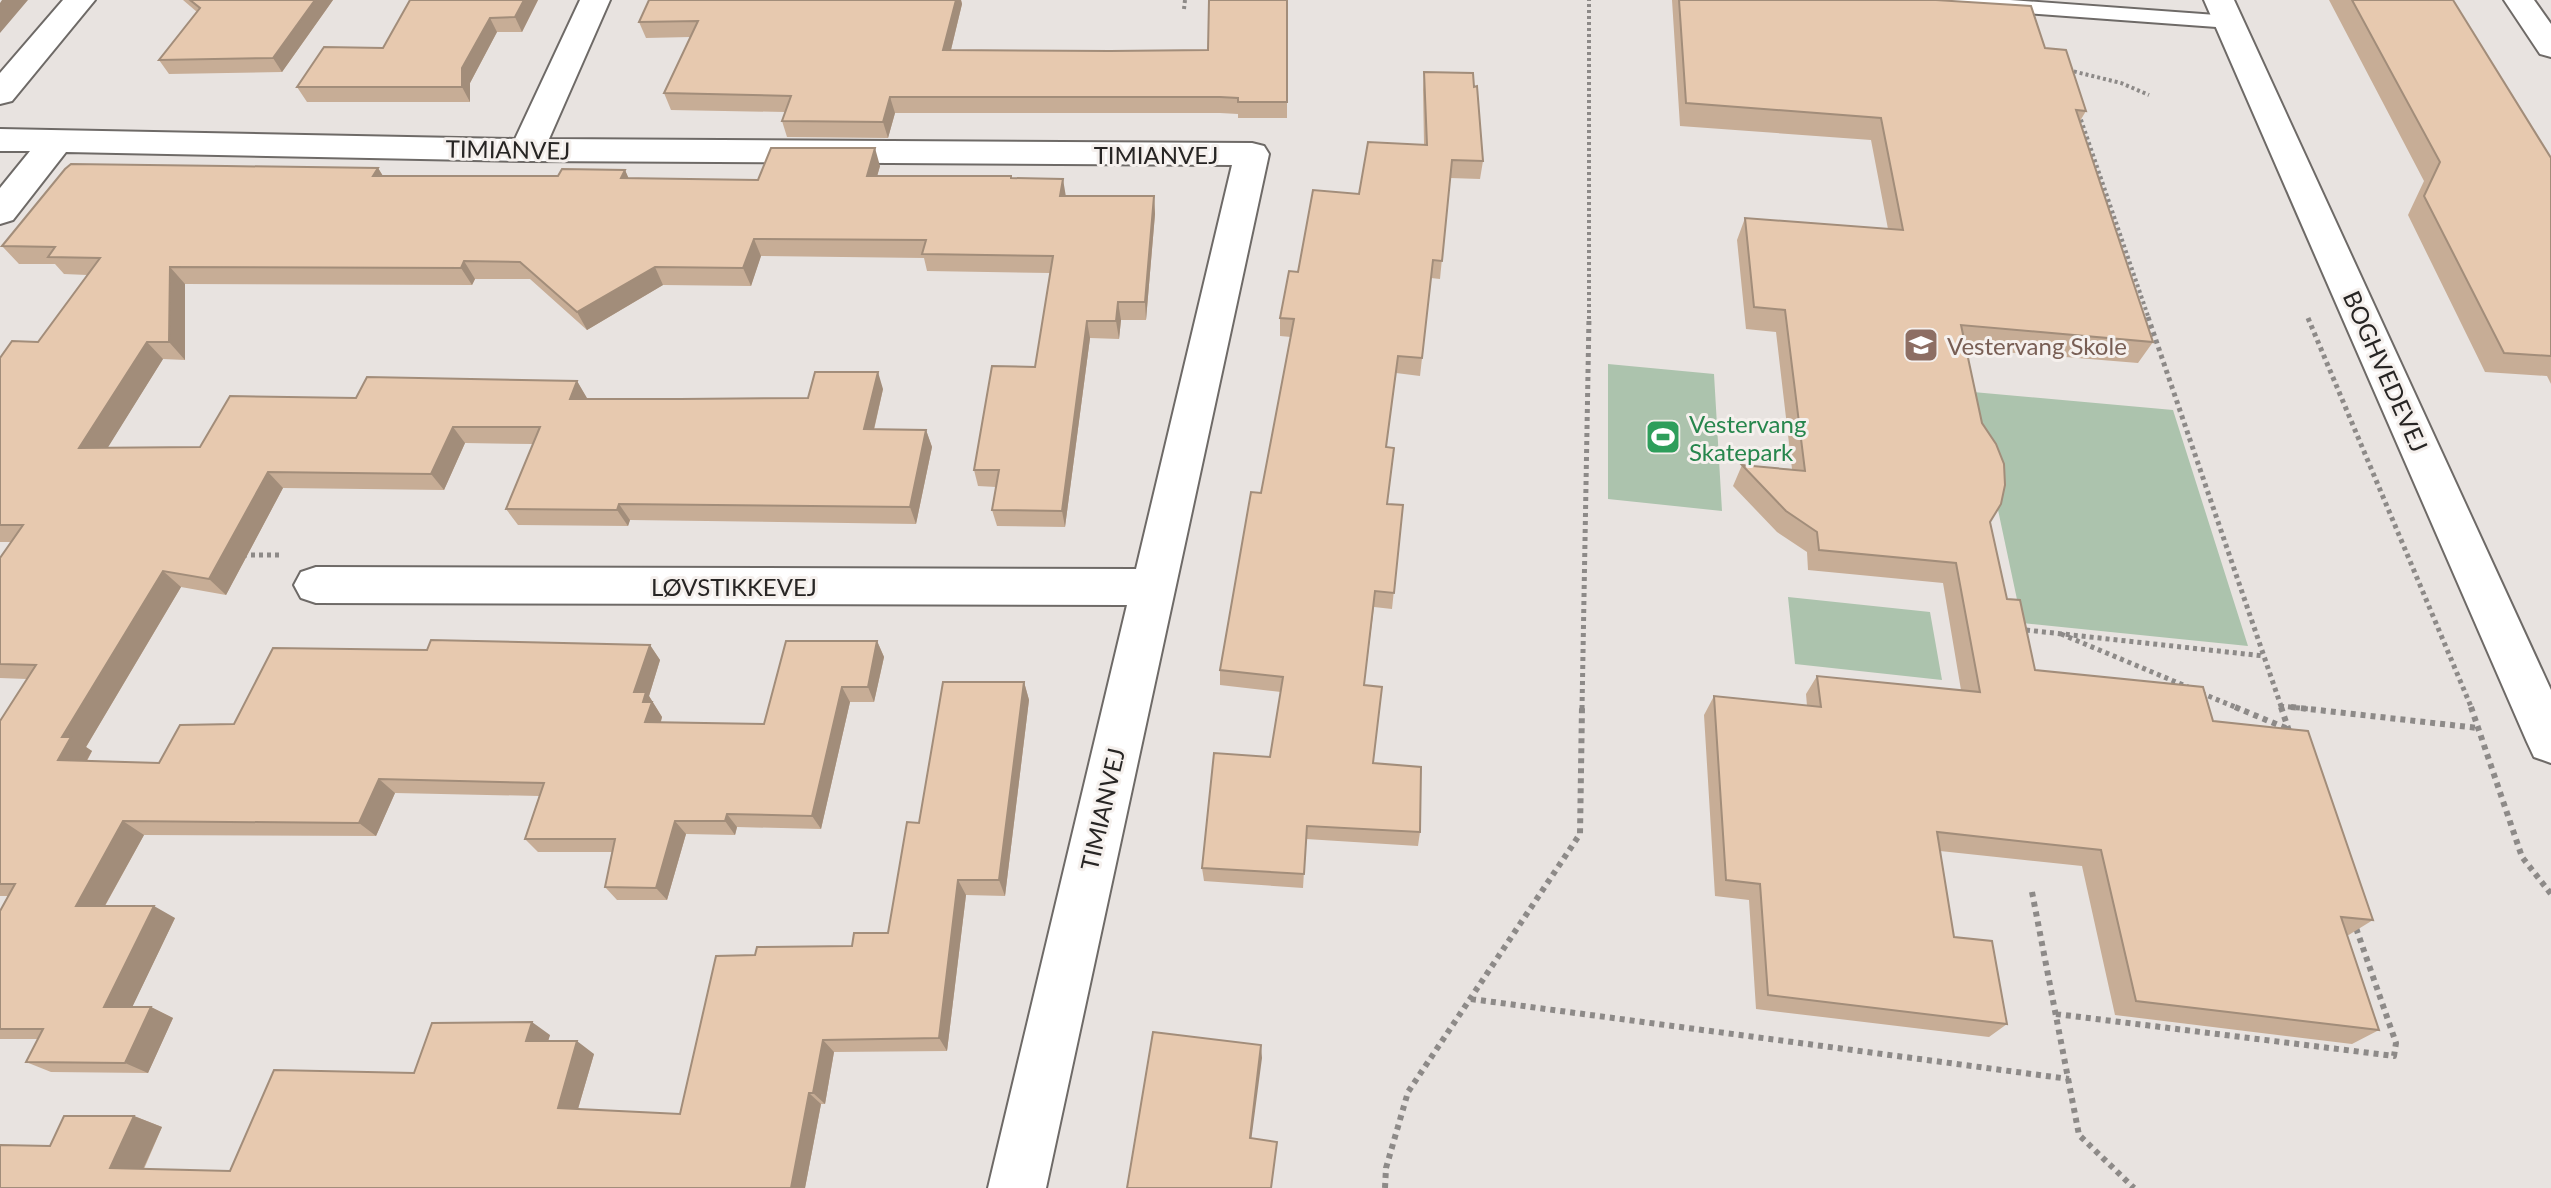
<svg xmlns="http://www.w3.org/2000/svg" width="2551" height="1188" font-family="Lato,sans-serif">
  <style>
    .green { fill: #acc3ad }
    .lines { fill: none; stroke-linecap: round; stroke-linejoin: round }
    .lane-casing { stroke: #6e6a67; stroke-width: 4 }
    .street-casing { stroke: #6e6a67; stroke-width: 4 }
    .path-far2 { stroke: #8d8a88; stroke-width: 4; stroke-dasharray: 3 3; stroke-linecap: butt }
    .path-far1 { stroke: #8d8a88; stroke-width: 5; stroke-dasharray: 4 4; stroke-linecap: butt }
    .path { stroke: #8d8a88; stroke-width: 6; stroke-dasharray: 5 5; stroke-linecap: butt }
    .lane { fill: #fff; fill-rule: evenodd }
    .street { fill: #fff; fill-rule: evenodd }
    .wall { fill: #c7ad96 }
    .shaded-wall { fill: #a28d7a }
    .building { fill: #e7c9af; stroke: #a28d7a; stroke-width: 2 }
    .labels { text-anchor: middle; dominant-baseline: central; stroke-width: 6; stroke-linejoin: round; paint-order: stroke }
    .street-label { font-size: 24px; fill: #272524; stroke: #f5f0ed }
    .education-label { font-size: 24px; fill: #785e54; stroke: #f5f0ed; text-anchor: start }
    .leisure-label { font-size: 24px; fill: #27864d; stroke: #f5f0ed; text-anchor: start }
  </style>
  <rect width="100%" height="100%" fill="#e8e3e0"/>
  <path class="green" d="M1608,364L1714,374L1722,511L1608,499Z
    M1973,392L2173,410L2248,646L2022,623Z
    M1788,597L1930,612L1942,680L1795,664Z"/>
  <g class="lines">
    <defs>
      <path id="lane" d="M1919,0H2010L2230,16L2240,22L2230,28L1929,6Z"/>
      <path id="street" d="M63,0H95L12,101L0,104V73Z
        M580,0H610L549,139L1252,143L1264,146L1269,154L1046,1188H988L1127,605L316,603L301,598L294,585L301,572L316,567L1136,569L1232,165L527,161L66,152L13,220L0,224V188L30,151H0V129L515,139Z
        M2204,0H2234L2551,690V763L2534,757L2527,742Z
        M2504,0H2534L2551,24V57L2540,54Z"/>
    </defs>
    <use href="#lane" class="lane-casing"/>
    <use href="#street" class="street-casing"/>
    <path class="path-far2" d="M1184,9L1185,0
      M2068,70L2121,83L2149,95
      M2079,114L2149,319
      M1589,319V0"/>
    <path class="path-far1" d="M2148,317L2282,709
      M2308,318L2472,709
      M243,555H281
      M2026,630L2264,656
      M2061,634L2188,687
      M2201,693L2240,709
      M2280,706L2309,709
      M1582,709L1589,317"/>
    <path class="path" d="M2235,707L2288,729
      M2281,707L2290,734
      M2291,707L2478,728
      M2471,707L2522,857L2551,894
      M2032,892L2079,1135L2134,1188
      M1471,999L2069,1079
      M2056,1014L2394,1056L2396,1043L2355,925
      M1385,1188L1386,1168L1408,1092L1580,834L1582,707"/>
    <use href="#lane" class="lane"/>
    <use href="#street" class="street"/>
  </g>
  <path class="wall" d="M183,0H333L282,72L169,74L159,60L197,12Z
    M410,0H538L522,32H497L470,83V102H307L297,87L383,48Z
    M649,0H961L962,4L951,50L1110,51L1208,50L1287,0V118H1238V114L1220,113H895L888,138L787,137L782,121L785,112L671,110L664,93L690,37L646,38L639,22Z
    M1672,0H1936L2045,48L2086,111L2080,121L2153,342L2138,363L1966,349L1990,522L2007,599L2035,670L2213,721L2373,920L2347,936L2379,1030L2352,1044L2115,1015L2082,866L1940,851L1954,937L2007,1024L1989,1037L1756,1009L1749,900L1715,896L1704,715L1714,696L1807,706L1806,694L1817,676L1961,690L1943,583L1808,570L1807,552L1777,532L1733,486L1742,465L1792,469L1776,332L1746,329L1737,240L1745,218L1888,229L1871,140L1680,126Z
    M2329,0H2453L2551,158V384L2547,376L2485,372L2408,215L2424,181Z
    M1424,72L1483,161L1480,179L1450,178L1440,279L1431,278L1420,376L1396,373L1386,447L1388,504L1403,505L1392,609L1374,607L1364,685L1373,763L1420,832L1418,846L1306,839L1303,888L1204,881L1202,868L1270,757L1281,692L1220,685V670L1261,493L1291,337L1280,336V318L1298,272L1424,144L1423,90Z
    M880,166L877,176H1011L1012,178L1066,196H1154L1155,214L1146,320H1121L1119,339L1090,338L1065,527L997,526L992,510L996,487L978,486L974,470L1035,367L1050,273L927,271L924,258L761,256L751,286L663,285L587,330L530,279H475L472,285L185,284V360L163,359L107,448L200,447L356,398L577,381L587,399H680L808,398L883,389L874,430H926L932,447L916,524L630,520L628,526L518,525L506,509L533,444L465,443L444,490L283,488L226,595L181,587L86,747L92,751L87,761L159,763L234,724L427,650L650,645L660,660L649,696L662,717L661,722L764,724L877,641L884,657L874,702H850L821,829L737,827L735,835L686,834L667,900H617L605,887L612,852H538L525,839L539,796L395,793L376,836L144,835L105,906L175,918L132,1007H151L173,1018L148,1073L51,1072L26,1062L38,1039H0V911L8,896H0V721L27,679L0,678V558L12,542H0V358L38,342L87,275L64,274L55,264H19L2,246L378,168L383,176H558L625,170L628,178L758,180Z
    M1024,682L1029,700L1005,896L966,895L947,1051L834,1052L825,1104H821L805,1188H0L134,1116L162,1127L144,1169L230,1171L414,1073L550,1035L548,1041L594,1054L578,1109L680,1114L755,955L852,946L888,933L919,823Z"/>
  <path class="shaded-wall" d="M2,0H28L0,33V3Z
    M315,0H333L282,72L273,58Z
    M524,0H538L522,32L515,17Z
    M956,0H961L962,4L947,66L943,50Z
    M490,18L497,32L470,83V102L462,87V68Z
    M890,97L895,113L888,138L883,122Z
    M875,148L880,166L872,194L867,176Z
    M378,168L389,186L373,176Z
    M625,170L633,188L621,178Z
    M1063,179L1066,197L1060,196Z
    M1154,196L1155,214L1146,320L1145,302Z
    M754,239L761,256L751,286L743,268Z
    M464,261L475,279L472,285L461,268Z
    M170,267L185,284V360L169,342Z
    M655,267L663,285L587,330L577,312Z
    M1118,302L1121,320L1119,339L1116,321Z
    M1087,321L1090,338L1065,527L1062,511Z
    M147,342L163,359L97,465L79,448Z
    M878,372L883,389L870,446L864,429Z
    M577,381L587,398L580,416L570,399Z
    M453,427L465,443L444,490L431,474Z
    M926,430L932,447L916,524L910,507Z
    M268,472L283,488L226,595L209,579Z
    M619,504L630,520L628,526L617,510Z
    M163,571L181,587L86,747L92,751L79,774L58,760L62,737Z
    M877,641L884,657L874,702L868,687Z
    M650,645L660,660L649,696L662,717L656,737L645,722L634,692Z
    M1024,682L1029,700L1005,896L999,880Z
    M842,687L850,702L821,829L812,816Z
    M379,779L395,793L376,836L359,823Z
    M727,814L737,827L735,835L725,821Z
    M123,821L144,835L98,918L76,906Z
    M675,821L686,834L667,900L656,888Z
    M958,880L966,895L947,1051L939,1038Z
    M154,906L175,918L127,1018L104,1007Z
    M151,1007L173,1018L148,1073L125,1063Z
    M532,1022L550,1035L544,1054L526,1041Z
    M823,1040L834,1052L825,1104L813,1093Z
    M577,1041L594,1054L575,1119L558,1108Z
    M1261,1045L1262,1058L1250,1149V1138Z
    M809,1093L821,1104L805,1188H791Z
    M134,1116L162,1127L139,1178L110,1168Z"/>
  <path class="building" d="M190,0H315L273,58L159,60L200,8Z
    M410,0H524L515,17L490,18L462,68V87H297L324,47L383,48Z
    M649,0H956L943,50L1110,51L1208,50L1209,0H1287V102H1238V98L1220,97H890L883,122L782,121L791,96L664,93L698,21L639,22Z
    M1679,0H1936L2031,6L2045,48L2066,50L2086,111L2076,110L2153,342L1961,325L1982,423L1996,444L2004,464L2005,485L2001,504L1990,522L2007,599L2020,600L2035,670L2203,687L2213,721L2308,731L2373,920L2341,917L2379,1030L2136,1001L2101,850L1937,832L1954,937L1992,941L2007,1024L1768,995L1760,884L1726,880L1714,696L1821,707L1817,676L1980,692L1956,563L1819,550L1817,532L1786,511L1742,465L1805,471L1785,310L1754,307L1745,218L1903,230L1881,118L1686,103Z
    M2352,0H2453L2551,158V356L2504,353L2424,196L2440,162Z
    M1424,72L1473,73L1474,87L1477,86L1483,161L1452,160L1442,261L1433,260L1422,358L1398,356L1386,447L1394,448L1387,504L1403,505L1394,593L1375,591L1364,685L1382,687L1373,763L1421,767L1420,832L1307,826L1304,874L1202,868L1214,753L1270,757L1283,677L1220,670L1251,492L1261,493L1294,319L1280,318L1289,271L1298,272L1313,190L1359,194L1368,142L1427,145Z
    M771,148H875L867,176H1011V178L1063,179L1060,196H1154L1145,302H1118L1116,321H1087L1062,511L992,510L999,470H974L992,366L1035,367L1053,256L922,254L926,240L754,239L743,268L655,267L577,312L520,262L464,261L461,268L170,267L169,342H147L79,448L200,447L230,396L356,398L367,377L577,381L570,399H680L808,398L815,372H878L864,429L926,430L910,507L619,504L617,510L506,509L540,427H453L431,474L268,472L209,579L163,571L62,737H71L58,760L159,763L180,725L234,724L273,648L427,650L431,640L650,645L634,692H646L643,702H652L645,722L764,724L786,641H877L868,687H842L812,816L727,814L725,821H675L656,888L605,887L615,839H525L544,783L379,779L359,823L123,821L76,906H154L104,1007H151L125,1063L26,1062L43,1029H0V911L15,884H0V721L36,665L0,664V558L23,525H0V358L12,341L38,342L100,258L48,257L55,247L2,246L65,169L71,164L226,166L378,168L373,176H558L562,169L625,170L621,178L758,180Z
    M943,682H1024L999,880H958L939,1038L823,1040L813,1093H809L791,1188H0V1145L50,1146L64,1116H134L110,1168L230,1171L274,1070L414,1073L432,1023L532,1022L526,1041H577L558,1108L680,1114L716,956L755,955L757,947L852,946L854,933H888L907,822L919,823Z
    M1153,1032L1261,1045L1250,1138L1277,1142L1271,1188H1127Z"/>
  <defs>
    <symbol id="school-square" viewBox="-11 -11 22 22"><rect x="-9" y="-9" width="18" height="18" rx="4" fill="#8d6e63" stroke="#f5f0ed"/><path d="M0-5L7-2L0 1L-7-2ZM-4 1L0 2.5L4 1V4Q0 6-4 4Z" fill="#fff"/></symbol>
    <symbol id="stadium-square" viewBox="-11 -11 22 22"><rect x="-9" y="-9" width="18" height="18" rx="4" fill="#2e9e5b" stroke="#f5f0ed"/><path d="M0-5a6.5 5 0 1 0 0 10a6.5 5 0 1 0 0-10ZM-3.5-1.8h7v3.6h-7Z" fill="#fff"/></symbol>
  </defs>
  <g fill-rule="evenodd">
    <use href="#school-square" x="1901" y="325" width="40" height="40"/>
    <use href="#stadium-square" x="1643" y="417" width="40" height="40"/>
  </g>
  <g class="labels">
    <g class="street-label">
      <text transform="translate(508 149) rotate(1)">TIMIANVEJ</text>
      <text x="1156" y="154">TIMIANVEJ</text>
      <text transform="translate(2386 371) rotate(66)">BOGHVEDEVEJ</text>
      <text x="734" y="586">LØVSTIKKEVEJ</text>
      <text transform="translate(1102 809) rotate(-77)">TIMIANVEJ</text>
    </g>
    <g class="education-label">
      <text x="1947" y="345">Vestervang Skole</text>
    </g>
    <g class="leisure-label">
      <text x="1689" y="423">Vestervang<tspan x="1689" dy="28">Skatepark</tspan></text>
    </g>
  </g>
</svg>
